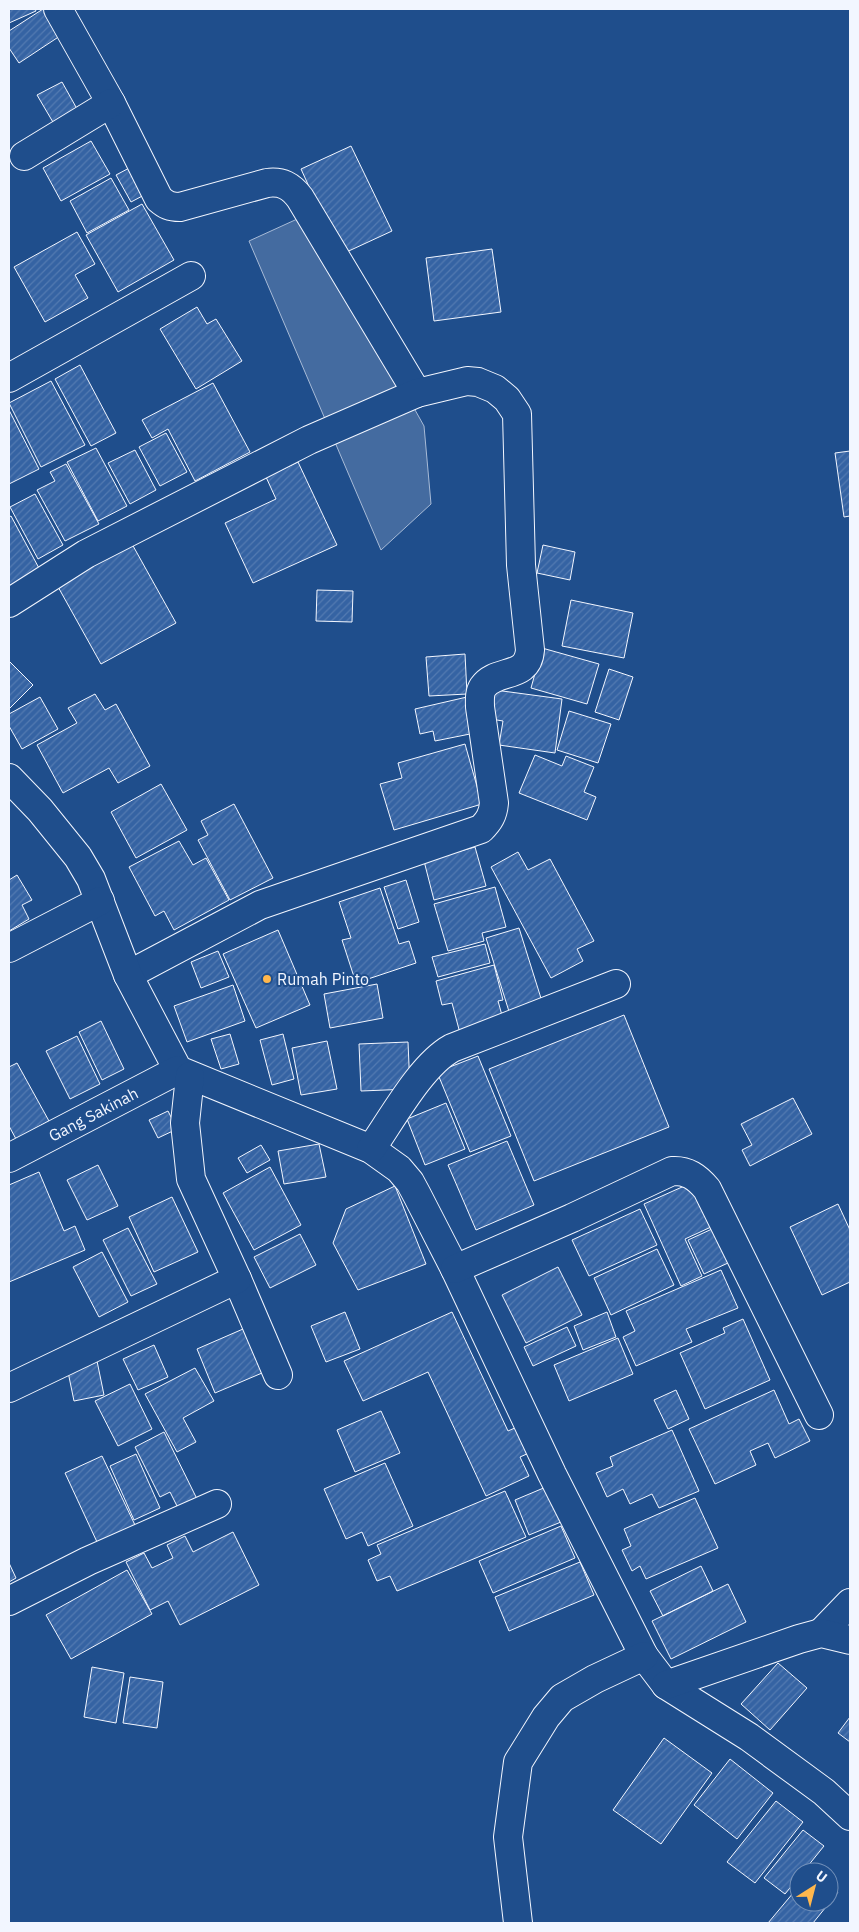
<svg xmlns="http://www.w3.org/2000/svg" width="859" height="1932" font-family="'IBM Plex Sans',sans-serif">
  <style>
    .water { fill: #446ba0; stroke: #a8bbd7 }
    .building { fill: url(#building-hatch); stroke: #f2f6ff }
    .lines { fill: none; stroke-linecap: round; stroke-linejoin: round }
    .minor-casing { stroke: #f2f6ff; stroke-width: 30 }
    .minor { stroke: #1f4e8c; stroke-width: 28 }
    .poi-dot { fill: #ffb74d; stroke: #1f4e8c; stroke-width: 2 }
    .labels { text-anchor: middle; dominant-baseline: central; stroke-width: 4; stroke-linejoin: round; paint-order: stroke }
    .poi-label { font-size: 16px; fill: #f2f6ff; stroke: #1f4e8c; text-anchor: start }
    .street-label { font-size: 16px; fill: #f2f6ff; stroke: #1f4e8c }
  </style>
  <defs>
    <pattern id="building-hatch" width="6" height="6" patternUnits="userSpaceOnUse" patternTransform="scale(1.25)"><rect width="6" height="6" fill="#3563a3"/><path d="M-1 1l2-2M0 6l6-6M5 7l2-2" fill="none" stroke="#537ab1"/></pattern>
  </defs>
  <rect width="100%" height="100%" fill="#1f4e8c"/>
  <path class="water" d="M306,215L424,426L431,504L381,550L249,241Z"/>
  <path class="building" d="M9,9H35L36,11L9,23Z
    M43,9H51L66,32L19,63L9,48V31Z
    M62,82L81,116L57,129L37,95Z
    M91,141L110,174L61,201L43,168Z
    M351,146L392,231L340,255L301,169Z
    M133,166L148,193L131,202L116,175Z
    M111,178L129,210L87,233L70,201Z
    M142,204L174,260L118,292L86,235Z
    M77,232L95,264L75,275L88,298L45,322L14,267Z
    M492,249L501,312L434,321L426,258Z
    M197,307L207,324L216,319L242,361L196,389L160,329Z
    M80,365L116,433L91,446L55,379Z
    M51,381L85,445L41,467L9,403Z
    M213,383L250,452L195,481L168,429L152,438L142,420Z
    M9,410L39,469L9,484Z
    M166,433L187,472L160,486L139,447Z
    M96,448L127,506L98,521L67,462Z
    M135,450L156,490L130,504L108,463Z
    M850,451V516L844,517L835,453Z
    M298,462L337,545L253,583L225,523L276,499L266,477Z
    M66,464L99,524L65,541L37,490L55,481L50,472Z
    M35,494L63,545L38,559L10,507Z
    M11,516L40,570L9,586V517Z
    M132,544L176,623L101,664L57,585Z
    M543,545L575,552L570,580L537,573Z
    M317,590L353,591L352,622L316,621Z
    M571,600L633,613L624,658L562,646Z
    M542,648L599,664L587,704L531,688Z
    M465,654L467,694L429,696L426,657Z
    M9,661L33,685L9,709Z
    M609,669L633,677L619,720L595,712Z
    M495,690L562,699L555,753L499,745L503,721L491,719Z
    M95,694L105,710L116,704L150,766L118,783L109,768L63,793L37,745L77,723L68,708Z
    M40,697L58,729L22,749L9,726V714Z
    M467,697L475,733L435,741L433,731L420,734L415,709Z
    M569,711L611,724L598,763L557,750Z
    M465,744L482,804L394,830L380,784L402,778L398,763Z
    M535,755L562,766L566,756L594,767L584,792L596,797L587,820L519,793Z
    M161,784L187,830L136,858L111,812Z
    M234,804L273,878L230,900L198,840L208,835L201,821Z
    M179,841L193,865L206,858L229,900L174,930L164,911L155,916L129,867Z
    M475,847L486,886L434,900L424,861Z
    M518,852L528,870L550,859L594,941L577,949L583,961L551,978L491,867Z
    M17,875L32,900L22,905L29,919L9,931V880Z
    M406,880L419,922L398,929L384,887Z
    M495,887L506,927L482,933L484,941L448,951L434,904Z
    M380,888L399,944L409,941L416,963L356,983L342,940L351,938L339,902Z
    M519,928L545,1011L512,1021L486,938Z
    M278,930L310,1005L256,1028L223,954Z
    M485,944L490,963L438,977L432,957Z
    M218,951L229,977L201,988L191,962Z
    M494,965L503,1000L498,1001L505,1026L461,1037L452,1003L442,1005L436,981Z
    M377,984L383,1018L330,1028L324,994Z
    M233,985L245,1021L187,1042L174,1006Z
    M624,1015L669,1127L534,1181L489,1069Z
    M101,1021L124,1069L102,1080L79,1032Z
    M230,1034L239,1064L221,1069L211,1039Z
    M283,1034L294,1079L272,1085L260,1040Z
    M77,1036L100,1084L70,1099L46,1051Z
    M327,1041L337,1089L301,1095L292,1048Z
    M408,1042L410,1089L361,1091L359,1044Z
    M478,1056L511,1136L470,1152L437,1072Z
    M17,1063L49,1121L16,1139L9,1126V1067Z
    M793,1098L812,1134L750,1166L742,1150L752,1145L741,1124Z
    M446,1103L465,1149L425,1165L407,1119Z
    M168,1111L177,1129L158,1138L149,1120Z
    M507,1141L534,1205L476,1230L448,1165Z
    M319,1144L326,1177L284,1184L278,1151Z
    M261,1145L270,1160L247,1173L238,1158Z
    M98,1165L118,1206L87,1220L67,1180Z
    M270,1167L301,1225L254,1250L223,1193Z
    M39,1172L64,1231L75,1226L85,1250L9,1282V1185Z
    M691,1183L711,1227L685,1239L702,1276L681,1286L644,1204Z
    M395,1186L426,1264L358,1290L333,1243L346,1209Z
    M172,1197L198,1252L154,1272L129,1217Z
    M838,1204L850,1230V1282L822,1295L790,1227Z
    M640,1209L657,1245L589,1276L572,1240Z
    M128,1228L157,1284L131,1296L103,1240Z
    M712,1229L728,1263L704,1274L688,1240Z
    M300,1234L316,1265L270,1288L254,1257Z
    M657,1249L674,1285L611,1315L594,1278Z
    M102,1252L128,1302L99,1317L73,1267Z
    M558,1267L582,1315L526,1343L502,1295Z
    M721,1270L738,1308L686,1329L692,1342L636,1366L623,1337L635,1331L626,1311Z
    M345,1312L360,1349L326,1362L311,1326Z
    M452,1312L508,1431L517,1427L529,1453L520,1457L529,1476L486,1496L428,1372L363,1401L344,1361Z
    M607,1312L616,1337L583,1350L574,1326Z
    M743,1319L770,1380L705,1409L680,1353L725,1333L723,1328Z
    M567,1327L576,1346L533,1366L524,1347Z
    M243,1329L262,1373L215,1393L197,1349Z
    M618,1338L633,1374L569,1401L554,1365Z
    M154,1345L168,1377L138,1390L123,1359Z
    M97,1361L104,1395L74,1401L67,1367Z
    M195,1368L214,1401L183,1418L196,1442L177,1452L145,1394Z
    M130,1384L152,1429L118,1446L95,1401Z
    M676,1390L689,1419L668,1429L654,1400Z
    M774,1390L789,1424L799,1419L810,1441L775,1458L768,1443L750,1451L756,1465L715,1484L689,1429Z
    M381,1411L400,1453L355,1472L337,1430Z
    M672,1430L699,1491L659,1508L652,1494L630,1504L623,1489L607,1497L596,1473L613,1466L610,1457Z
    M164,1432L197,1499L178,1508L170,1492L160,1497L135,1447Z
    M136,1454L160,1508L134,1520L110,1466Z
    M102,1456L135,1525L97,1542L65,1473Z
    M385,1463L413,1526L368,1546L362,1532L346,1539L324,1489Z
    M546,1487L561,1522L529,1535L515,1500Z
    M505,1491L526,1537L397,1591L390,1576L377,1581L368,1560L381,1554L377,1545Z
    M695,1498L718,1548L646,1579L640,1566L632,1571L622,1550L631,1546L624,1529Z
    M561,1526L575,1558L493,1593L479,1561Z
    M233,1532L259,1585L180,1625L168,1601L150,1610L126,1562L144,1553L152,1568L173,1558L167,1545L185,1536L193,1552Z
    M580,1562L594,1595L509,1631L495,1597Z
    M9,1563L16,1578L9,1582Z
    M701,1566L713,1591L663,1616L650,1591Z
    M127,1570L152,1614L71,1659L46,1615Z
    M728,1584L746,1622L671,1659L652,1621Z
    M778,1663L807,1688L770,1730L741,1704Z
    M92,1667L124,1673L116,1723L84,1717Z
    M130,1677L163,1682L157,1728L123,1723Z
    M850,1717V1742L838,1733Z
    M664,1738L712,1773L661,1844L613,1810Z
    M730,1759L773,1793L737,1839L694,1805Z
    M776,1801L803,1822L755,1883L727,1862Z
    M803,1830L824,1846L803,1872H799V1877L785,1894L764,1878Z
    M829,1884L838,1892L813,1923H768L799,1886V1902H829Z"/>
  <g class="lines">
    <defs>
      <g id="minor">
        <path d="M58,9L111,103L159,199C166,205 170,207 180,207L267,183C282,181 291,186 300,198L417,393"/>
        <path d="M24,156L111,103"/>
        <path d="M9,378L191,276"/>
        <path d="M9,603L86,554L309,440L417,393L467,381L478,382L495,389L507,399L517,414L521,565L530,650C528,680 496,668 483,687C479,693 480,701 480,707L494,803C493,815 489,821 481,829L260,905L128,975"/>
        <path d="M9,778L40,810L78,857L91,879L128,975L178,1070L371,1149L399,1169L410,1182L417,1195L455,1269L552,1474L644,1656L666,1685L749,1737L824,1792L850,1816"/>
        <path d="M9,948L100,901"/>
        <path d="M371,1149C392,1119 421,1065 452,1048L616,984"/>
        <path id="s1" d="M9,1158L178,1070"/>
        <path d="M455,1269L572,1218L672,1171C687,1170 697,1177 707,1189L819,1415"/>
        <path d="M237,1279L278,1375"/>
        <path d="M9,1388L237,1279L191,1179L185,1123L190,1076"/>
        <path d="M9,1601L88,1561L217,1504"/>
        <path d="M821,1633L850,1603"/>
        <path d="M666,1685L799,1639L821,1633L850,1640"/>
        <path d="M518,1923L508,1837L518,1762L546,1717L562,1698L595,1679L644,1656"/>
      </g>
    </defs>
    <use href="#minor" class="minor-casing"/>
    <use href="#minor" class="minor"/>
  </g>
  <circle class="poi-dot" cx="267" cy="979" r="5"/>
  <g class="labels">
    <g class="poi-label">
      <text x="277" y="979">Rumah Pinto</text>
    </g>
    <g class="street-label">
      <text stroke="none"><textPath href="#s1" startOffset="95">Gang Sakinah</textPath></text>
    </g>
  </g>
  <rect width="859" height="1932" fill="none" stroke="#f2f6ff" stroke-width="20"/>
  <g transform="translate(814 1887) rotate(36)"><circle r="24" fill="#1f4e8c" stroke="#7391ba"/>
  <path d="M0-4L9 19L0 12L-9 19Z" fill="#ffb74d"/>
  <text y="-8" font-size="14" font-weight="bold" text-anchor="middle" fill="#f2f6ff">U</text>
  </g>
</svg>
